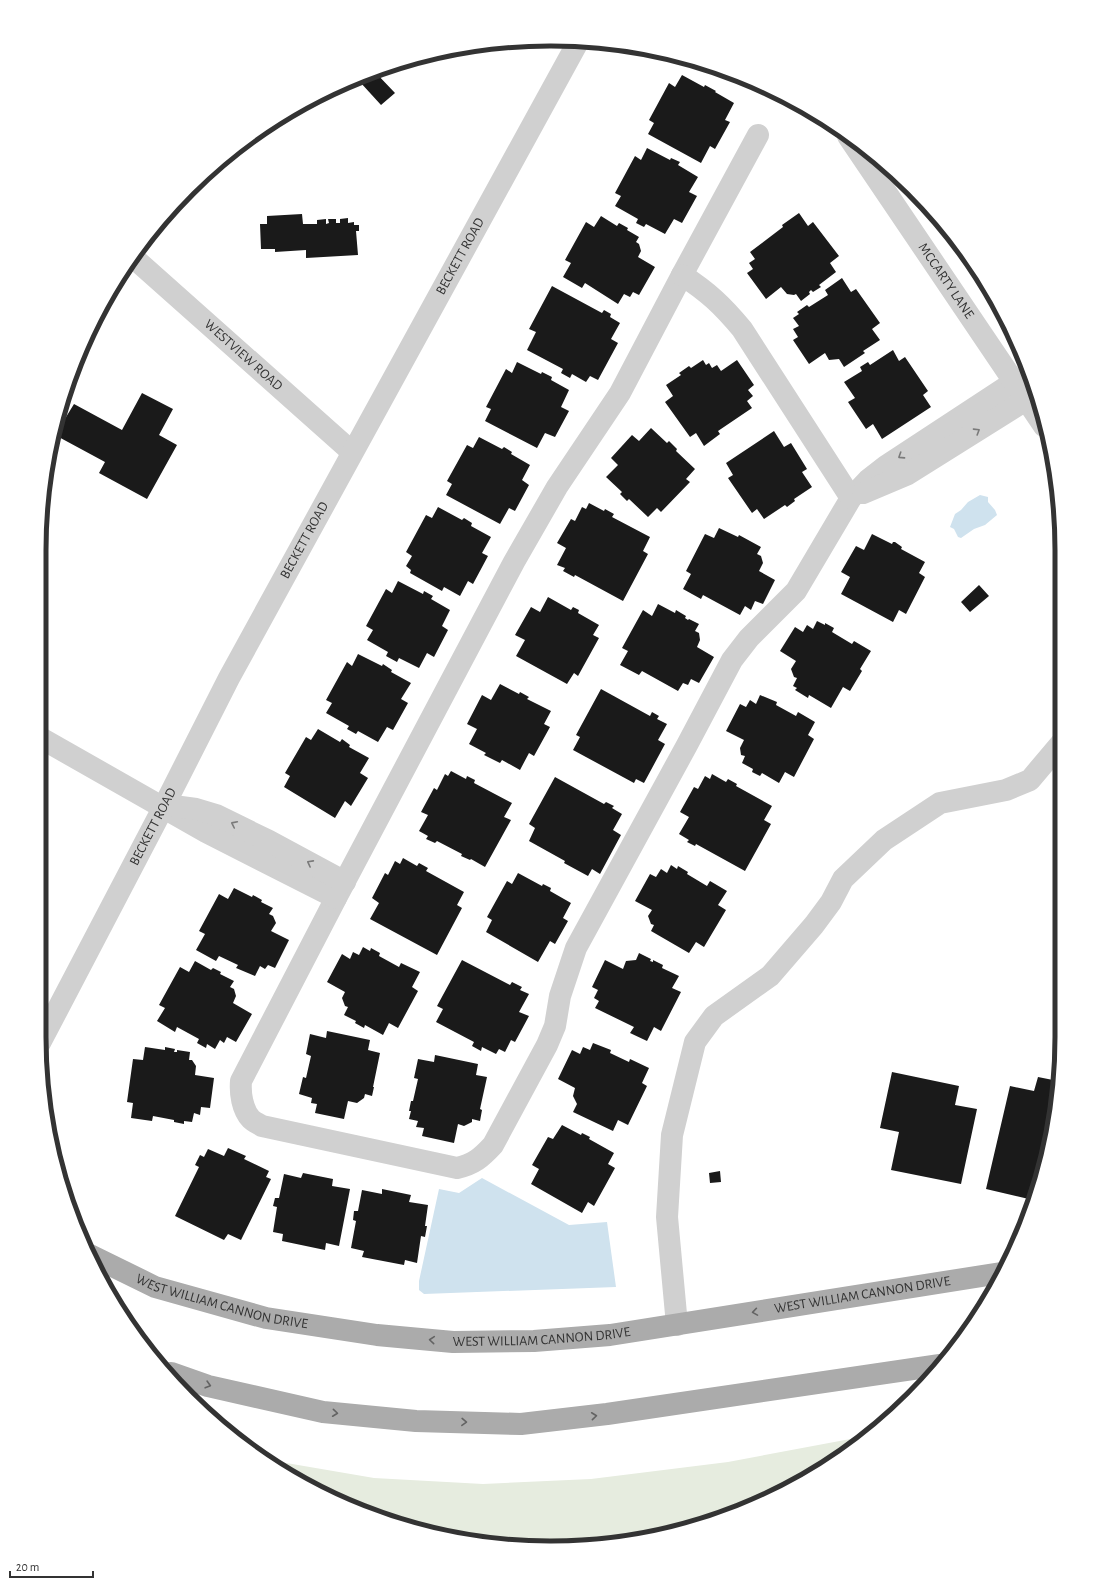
<svg xmlns="http://www.w3.org/2000/svg" width="1101" height="1587" font-family="'Alegreya Sans',sans-serif">
  <style>
    .green { fill: #e6ecdf }
    .water { fill: #cfe2ee }
    .building { fill: #1a1a1a }
    .lines { fill: none; stroke-linecap: round; stroke-linejoin: round }
    .minor { stroke: #d0d0d0; stroke-width: 22 }
    .major { stroke: #ababab; stroke-width: 22 }
    .oneway { stroke: #7a7a7a }
    .oneway2 { stroke: #636363 }
    .labels { text-anchor: middle; dominant-baseline: central; stroke-width: 4; stroke-linejoin: round; paint-order: stroke }
    .street-label { font-size: 14px; fill: #333; stroke: #fff }
    .rim { fill: none; stroke: #333; stroke-width: 5 }
  </style>
  <rect width="100%" height="100%" fill="#fff"/>
  <path class="green" d="M861,1437L862,1439L835,1462L777,1495L650,1538L584,1547L484,1544L355,1509L263,1459L374,1478L483,1484L591,1479L728,1462Z"/>
  <path class="water" d="M980,495L988,497V502L995,510L997,515L985,525L974,529L961,538L958,537L954,529L950,527L955,514L961,510L968,502Z
    M482,1178L569,1225L607,1222L616,1287L424,1294L419,1290V1281L439,1189L459,1193Z"/>
  <path class="building" d="M375,72L395,93L381,105L360,82L370,73Z
    M682,75L704,87L705,85L716,91L715,92L734,103L725,120L730,122L715,149L710,146L701,163L648,134L654,123L649,120L669,83L675,87Z
    M647,148L670,160L671,158L680,162L678,165L698,177L689,192L697,196L682,223L674,219L665,234L646,224L644,227L636,223L638,219L615,206L621,196L615,193L635,156L641,160Z
    M799,213L808,226L813,222L839,256L830,263L836,272L819,285L821,287L813,292L811,290L809,292L810,294L801,301L796,294L794,295L787,294L781,287L766,299L747,273L753,269L749,263L755,259L750,252L783,227L782,225Z
    M302,214L303,224H317V220L326,219V224L329,223L328,219H336V223H340V219L348,218V223L354,222V225H359V231H356L358,255L306,258V250L275,252V249H261L260,224H267V216Z
    M601,216L617,226L619,223L628,228L627,230L639,237L636,242L639,244L641,251L638,257L655,267L639,295L633,292L630,297L624,294L618,304L585,283L582,288L563,277L571,263L565,260L586,222L594,227Z
    M842,278L851,292L856,289L880,323L872,329L880,340L863,351L865,353L844,367L839,359L829,360L825,353L809,364L793,340L798,337L793,329L799,326L793,318L799,314L797,312L807,305L809,307L828,295L825,290Z
    M552,286L602,313L604,310L611,314L610,317L620,323L611,339L618,343L598,380L590,376L586,382L572,374L570,378L561,373L563,369L527,350L536,332L529,329Z
    M893,350L899,361L905,357L928,391L923,395L931,407L882,439L873,424L866,429L848,402L855,398L844,382L862,371L860,367L868,362L870,365Z
    M703,360L706,365L709,363L712,368L717,365L721,371L737,360L754,385L748,390L753,396L747,401L752,408L718,431L720,434L704,446L696,433L690,437L665,402L673,396L666,385L681,375L679,373L689,366L691,368Z
    M517,362L541,374L542,372L552,377L551,380L569,390L561,407L569,411L555,437L545,433L537,448L485,421L491,409L486,407L506,369L512,373Z
    M142,393L173,409L159,435L177,445L147,499L99,473L105,462L55,435L74,404L122,430Z
    M651,428L667,443L669,441L677,449L676,451L695,469L686,479L690,482L661,512L657,508L648,517L629,499L627,501L620,494L622,492L606,477L618,465L611,458L632,435L639,441Z
    M774,431L784,447L791,443L807,469L802,472L812,487L794,499L795,501L787,507L785,505L764,519L757,509L752,513L728,478L733,475L726,463Z
    M479,437L502,449L504,447L512,452L511,454L530,465L522,480L529,485L515,511L509,508L500,524L446,495L452,484L447,481L467,445L473,448Z
    M589,503L604,511L605,509L614,514L612,517L650,537L643,551L648,554L623,601L575,575L574,577L563,571L565,568L557,565L566,548L557,543L571,519L575,521L582,507L586,509Z
    M438,507L462,520L464,518L472,523L471,526L491,537L482,553L488,556L473,584L468,581L460,596L444,587L442,591L410,573L411,570L406,566L412,556L406,552L426,515L432,518Z
    M719,528L738,537L739,535L761,547L757,554L761,556L763,563L759,571L775,580L763,604L755,601L751,610L745,606L740,615L703,595L701,599L683,589L691,574L686,571L705,534L714,538Z
    M872,534L892,544L893,542H895L902,547L901,549L925,562L919,573L925,577L906,614L899,610L893,622L841,594L850,577L841,572L856,546L864,550Z
    M398,581L423,594L424,591L433,596L431,599L450,610L442,626L448,630L434,657L427,653L419,668L399,658L397,662L386,656L388,652L367,640L373,630L366,626L386,589L392,593Z
    M979,585L989,596L970,612L961,602Z
    M548,597L571,610L573,607L579,610L578,613L599,625L593,635L599,638L578,676L574,673L567,684L516,656L525,640L515,635L531,607L540,612Z
    M658,604L675,613L676,610L686,616L685,618L688,620L689,619L699,624L695,631L699,633L700,640L697,647L714,657L699,683L691,679L688,685L683,683L678,691L642,671L639,675L620,665L628,651L622,648L643,610L652,616Z
    M817,621L825,625V623L834,628L832,632L852,644L854,641L871,651L860,669L862,671L850,691L843,687L831,708L809,695L808,698L795,690L797,688L793,686L797,678L794,677L791,669L796,661L780,651L795,627L803,632L807,625L813,629Z
    M358,654L382,666L383,664L392,670L391,672L411,683L401,699L408,703L393,730L387,727L378,742L358,731L356,734L347,729L349,726L326,713L332,703L326,700L347,662L352,666Z
    M500,684L519,694L520,692L529,697L527,699L551,711L544,724L550,727L534,756L529,753L520,770L502,760L500,763L484,755L486,753L469,744L477,729L467,724L482,695L491,700Z
    M601,689L650,716L652,712L659,716L657,719L667,724L658,740L665,744L644,783L636,779L634,783L573,750L580,737L576,735Z
    M760,695L777,702L776,705L796,716L798,712L815,722L808,735L814,739L794,777L785,772L779,783L762,773L760,776L752,772L753,769L742,763L745,756L741,755L740,748L744,740L726,731L740,704L746,707L750,700L756,704Z
    M318,729L340,742L342,739L350,745L349,747L369,758L360,773L368,778L351,806L345,801L335,818L284,787L290,776L285,773L306,737L311,740Z
    M451,771L466,779L467,776L475,780L474,783L512,803L504,817L511,820L485,867L471,859L470,860L461,856L462,854L437,841L435,843L426,839L428,836L419,831L428,815L421,812L434,788L437,790L445,774L448,776Z
    M712,774L726,782L728,779L737,784L736,786L772,806L764,820L771,824L745,871L696,844L695,846L687,842L689,840L679,834L689,817L680,812L694,787L698,789L705,776L710,779Z
    M555,777L604,804L606,802L614,806L612,808L622,814L613,830L621,835L600,874L592,869L588,876L564,863L565,861L529,841L535,828L529,824Z
    M403,858L417,866L419,863L428,868L426,871L464,892L457,905L462,908L437,955L370,919L379,903L372,898L385,873L388,875L395,861L400,864Z
    M671,865L677,869L678,866L688,872L687,874L707,886L710,881L727,891L718,905L726,910L704,947L696,942L689,953L651,931L654,925L651,924L648,916L652,910L635,901L650,874L656,877L661,869L667,873Z
    M518,873L542,886L543,884L551,888L550,891L571,903L563,918L568,921L555,944L550,941L538,962L486,932L492,920L487,917L507,881L512,884Z
    M234,888L252,897L253,895L262,900L261,902L273,908L269,914L273,916L276,923L271,931L289,940L275,968L268,965L265,969L260,966L255,976L236,968L238,965L219,956L216,961L196,950L205,934L199,931L219,894L228,899Z
    M363,947L370,951L371,948L380,953L379,956L399,967L401,963L420,972L412,987L418,991L398,1028L389,1023L383,1035L365,1025L364,1028L355,1023L356,1021L344,1015L348,1007L345,1006L342,998L345,992L327,982L342,954L350,959L353,952L359,955Z
    M639,953L651,959L650,961L653,962V960L663,965L662,968L679,976L672,988L681,992L661,1031L654,1027L647,1041L630,1033L634,1027L595,1008L599,1001L594,998L598,990L592,987L605,960L623,969L626,961L636,960Z
    M462,960L510,985L512,982L522,987L520,990L529,994L519,1012L529,1016L515,1042L511,1040L505,1052L499,1049L496,1054L482,1047L481,1051L472,1046L474,1042L436,1022L443,1009L437,1006Z
    M195,961L211,970L213,968L221,972L220,974L234,981L230,987L234,989L236,996L233,1003L252,1014L236,1042L227,1037L224,1043L220,1040L215,1049L207,1044L206,1048L197,1043L199,1039L177,1027L175,1032L157,1021L165,1008L159,1005L180,967L189,972Z
    M1061,1011H1062V1040L1055,1039Z
    M327,1031L370,1040L368,1050L380,1053L373,1087H374L372,1096L365,1094L364,1098L357,1103L348,1101L344,1119L315,1113L317,1104L311,1103L312,1098L299,1094L303,1077L306,1078L311,1056L306,1054L310,1034L326,1038Z
    M593,1043L611,1050L610,1053L629,1062L630,1059L649,1068L642,1083L647,1086L628,1125L618,1120L613,1131L573,1112L577,1104L573,1096L575,1088L558,1079L572,1050L580,1054L583,1047L590,1050Z
    M145,1047L165,1050V1047L175,1049L174,1052H177V1050L190,1052L189,1060H192L196,1066L195,1075L214,1078L210,1108L201,1107L200,1115L194,1113L192,1122L184,1121V1124L174,1122V1120L153,1116L152,1121L131,1118L133,1103L127,1102L133,1059L143,1060Z
    M435,1055L478,1064L476,1075L487,1077L480,1109L482,1110L480,1121L472,1119V1122L464,1126L458,1124L454,1143L422,1136L424,1128L416,1127L418,1121L409,1119L411,1111H409L411,1101H413L418,1079L414,1078L418,1059L434,1062Z
    M892,1072L959,1086L955,1105L977,1109L961,1184L891,1170L899,1132L880,1128Z
    M1038,1077L1058,1081L1052,1137L1033,1200L986,1189L1010,1086L1034,1091Z
    M562,1125L581,1135L582,1133L590,1137L589,1139L614,1153L608,1164L615,1168L594,1206L588,1202L582,1213L531,1184L539,1169L532,1165L548,1137L553,1139Z
    M228,1148L246,1156L244,1159L269,1171L266,1177L271,1179L241,1240L228,1234L224,1240L175,1216L199,1167L195,1165L200,1155L204,1157L208,1149L224,1156Z
    M720,1171L721,1182L710,1183L709,1173Z
    M303,1173L333,1179L332,1186L350,1189L339,1246L326,1243L325,1250L282,1241L283,1234L273,1232L277,1207L273,1206L275,1198H279L284,1174L301,1178Z
    M382,1189L411,1195L409,1202L428,1205L425,1226H427L425,1237L421,1236L417,1263L405,1260L404,1265L362,1257L364,1251L351,1248L356,1221L353,1220L354,1211H358L362,1190L382,1194Z"/>
  <g class="lines">
    <g class="minor">
      <path d="M758,135L682,275L620,393L557,487L514,562L336,898L241,1081C240,1093 242,1109 251,1119C254,1122 259,1124 262,1126L457,1168C474,1164 481,1158 493,1145L547,1045L555,1026L560,996L576,948L687,745L732,660L749,638L796,591L851,498L868,480L886,466L1014,382"/>
      <path id="s1" d="M848,136L1044,426"/>
      <path id="s2" d="M135,259L352,452"/>
      <path d="M682,275C708,292 722,305 742,329L851,498"/>
      <path d="M863,493L908,474L1026,400"/>
      <path d="M39,737L206,832L336,898"/>
      <path d="M169,808L181,807L196,809L216,815L269,841L345,882"/>
      <path id="s3" d="M40,1043L163,808L229,678L578,42"/>
      <path d="M677,1325L667,1217L672,1135L695,1042L714,1016L770,976L814,925L831,902L843,879L884,840L940,803L1006,790L1030,780L1062,742"/>
    </g>
    <g class="major">
      <path id="s4" d="M90,1255L155,1287L266,1318L377,1335L453,1342L534,1341L610,1335L1001,1273"/>
      <path d="M171,1373L208,1386L323,1412L416,1421L521,1424L607,1414L940,1365"/>
    </g>
  </g>
  <defs><path id="oneway-chevron" d="M-2-3.5L2.5 0L-2 3.5" fill="none" stroke-width="1.6" stroke-linecap="round" stroke-linejoin="round"/></defs>
  <g class="oneway">
    <use href="#oneway-chevron" transform="translate(977 431) rotate(-32)"/>
    <use href="#oneway-chevron" transform="translate(901 456) rotate(147)"/>
    <use href="#oneway-chevron" transform="translate(234 824) rotate(-154)"/>
    <use href="#oneway-chevron" transform="translate(310 863) rotate(-152)"/>
  </g>
  <g class="oneway2">
    <use href="#oneway-chevron" transform="translate(755 1312) rotate(171)"/>
    <use href="#oneway-chevron" transform="translate(432 1340) rotate(-175)"/>
    <use href="#oneway-chevron" transform="translate(208 1385) rotate(16)"/>
    <use href="#oneway-chevron" transform="translate(335 1413) rotate(6)"/>
    <use href="#oneway-chevron" transform="translate(594 1416) rotate(-6)"/>
    <use href="#oneway-chevron" transform="translate(464 1422) rotate(2)"/>
  </g>
  <g class="labels">
    <g class="street-label">
      <text stroke="none"><textPath href="#s3" startOffset="892">BECKETT ROAD</textPath></text>
      <text stroke="none"><textPath href="#s1" startOffset="175">MCCARTY LANE</textPath></text>
      <text stroke="none"><textPath href="#s2" startOffset="145">WESTVIEW ROAD</textPath></text>
      <text stroke="none"><textPath href="#s3" startOffset="568">BECKETT ROAD</textPath></text>
      <text stroke="none"><textPath href="#s3" startOffset="244">BECKETT ROAD</textPath></text>
      <text stroke="none"><textPath href="#s4" startOffset="789">WEST WILLIAM CANNON DRIVE</textPath></text>
      <text stroke="none"><textPath href="#s4" startOffset="141">WEST WILLIAM CANNON DRIVE</textPath></text>
      <text stroke="none"><textPath href="#s4" startOffset="465">WEST WILLIAM CANNON DRIVE</textPath></text>
    </g>
  </g>
  <path d="M0 0H1101V1587H0ZM550 46H551A504 504 0 0 1 1055 550V1037A504 504 0 0 1 551 1541H550A504 504 0 0 1 46 1037V550A504 504 0 0 1 550 46Z" fill="#fff" fill-rule="evenodd"/>
  <path class="rim" d="M550 46H551A504 504 0 0 1 1055 550V1037A504 504 0 0 1 551 1541H550A504 504 0 0 1 46 1037V550A504 504 0 0 1 550 46Z"/>
  <path d="M10 1571v6h83v-6" fill="none" stroke="#333333" stroke-width="2"/>
  <text x="16" y="1571" font-size="12" fill="#333333" stroke="#ffffff" stroke-width="3" paint-order="stroke">20 m</text>
</svg>
